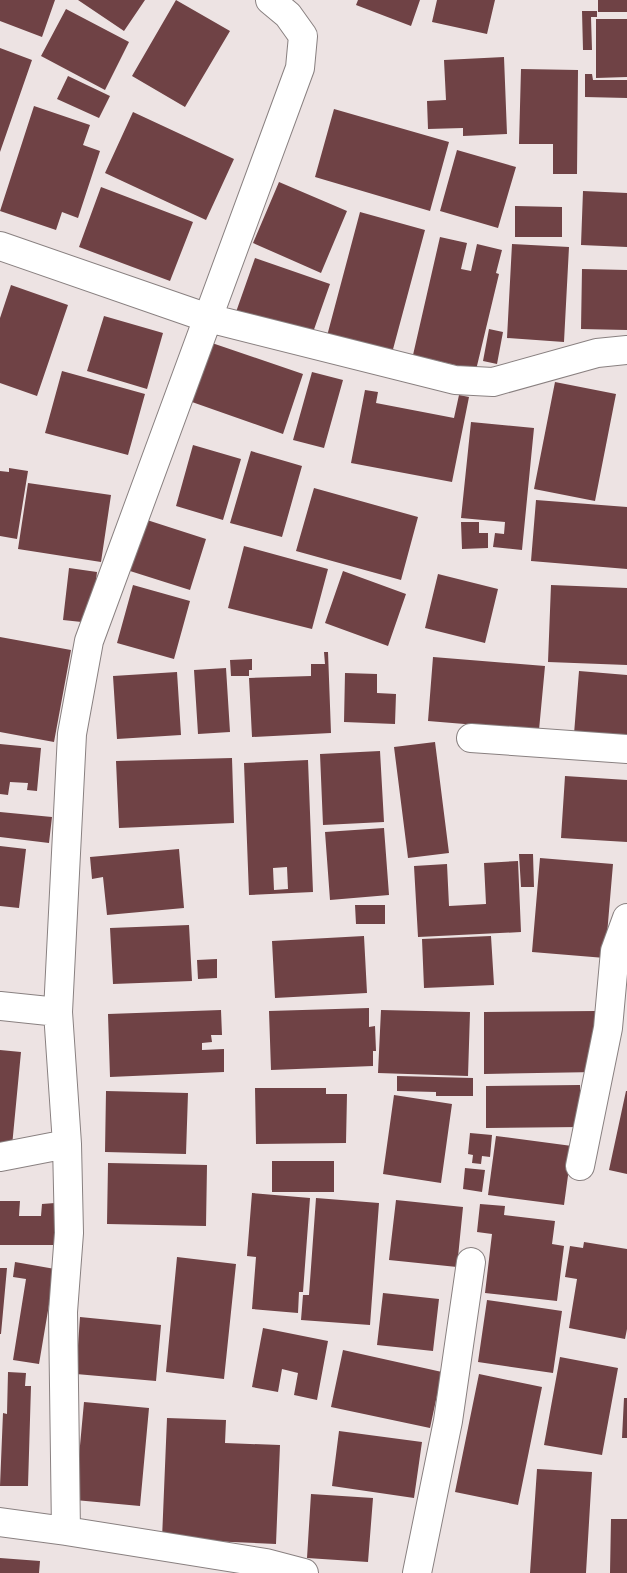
<svg xmlns="http://www.w3.org/2000/svg" width="627" height="1573" font-family="Jost,sans-serif">
  <style>
    .building { fill: #6f4245; fill-rule: evenodd }
    .lines { fill: none; stroke-linecap: round; stroke-linejoin: round }
    .minor-casing { stroke: #898080; stroke-width: 30 }
    .minor { stroke: #fff; stroke-width: 28 }
  </style>
  <rect width="100%" height="100%" fill="#ede3e3"/>
  <path class="building" d="M0,0H55L42,37L0,21Z
    M78,0H145L124,31Z
    M176,0L230,31L185,107L132,76Z
    M358,0H420L411,26L356,5Z
    M437,0H495L487,34L432,22Z
    M598,0H627V12H598Z
    M66,9L129,42L105,90L41,56Z
    M582,11H597V17H591L592,50H583Z
    M596,19H627V77L596,78Z
    M0,48L32,60L0,152Z
    M504,57L507,134L463,136V128L428,129L427,101L446,100L444,60Z
    M521,69L578,70L577,174H553V144H519Z
    M585,74H592L593,80H627V98L585,97Z
    M68,76L110,96L99,118L57,99Z
    M34,106L90,125L83,145L100,151L78,218L62,212L56,230L0,211Z
    M334,109L449,142L430,211L315,177Z
    M133,112L234,159L206,220L105,173Z
    M457,150L516,167L498,228L440,211Z
    M279,182L347,211L321,273L253,243Z
    M101,187L193,222L170,281L79,247Z
    M583,191L627,193V247L581,245Z
    M515,206L562,207V237H515Z
    M360,212L425,230L392,353L327,336Z
    M440,237L467,243L461,269L471,271L477,244L502,250L496,273L499,274L476,370L413,355Z
    M512,244L569,247L564,342L507,338Z
    M255,258L330,284L311,338L236,312Z
    M582,269L627,270V330L581,329Z
    M11,285L68,305L37,396L0,383V318Z
    M104,316L163,333L147,389L87,371Z
    M489,329L503,332L497,364L483,361Z
    M212,343L303,374L283,434L192,402Z
    M62,371L145,394L128,455L45,433Z
    M312,372L343,380L324,448L293,440Z
    M555,382L616,394L595,501L534,489Z
    M365,390L378,392L376,403L454,418L459,395L469,397L452,482L351,463Z
    M471,422L534,428L522,550L493,547L495,533L504,534L505,522L461,518Z
    M193,445L241,459L223,520L176,506Z
    M251,451L302,466L282,537L230,523Z
    M9,468L28,471L17,539L0,536V471L9,472Z
    M28,483L111,495L101,562L18,549Z
    M314,488L418,517L401,580L296,551Z
    M536,500L627,507V569L531,561Z
    M147,520L206,539L190,590L130,571Z
    M461,522H479V533H488V548L462,549Z
    M244,546L328,569L312,629L228,608Z
    M69,568L97,572L91,623L63,620Z
    M343,571L406,594L388,646L325,623Z
    M438,574L498,589L485,643L425,628Z
    M133,585L190,601L174,659L117,643Z
    M551,585L627,588V665L548,662Z
    M0,637L71,650L54,742L0,732Z
    M324,652H328L331,733L252,737L249,678L311,676V664H325Z
    M433,657L545,666L539,730L428,721Z
    M252,659V670H249V676H231L230,660Z
    M226,668L230,732L198,734L194,670Z
    M579,671L627,675V738L574,734Z
    M177,672L181,735L117,739L113,676Z
    M345,673L377,674V693L396,694L395,724L344,722Z
    M435,742L449,853L408,858L394,747Z
    M0,744L41,748L37,791L27,790L28,783L10,782L8,795L0,794Z
    M380,751L384,822L323,825L320,754Z
    M232,758L234,823L119,828L116,761Z
    M308,760L313,892L249,895L244,763ZM287,867L288,889L274,890L273,868Z
    M565,776L627,780V842L561,838Z
    M0,812L52,817L49,843L0,837Z
    M384,828L389,895L330,900L325,832Z
    M0,846L26,849L19,908L0,906Z
    M179,849L184,908L107,915L103,877L92,879L90,857Z
    M519,854H533L534,887H521Z
    M540,858L613,864L605,958L532,952Z
    M518,861L521,932L418,937L414,866L447,864L449,906L486,904L484,863Z
    M355,905H385V924H356Z
    M189,925L192,981L113,984L110,928Z
    M364,936L367,993L275,998L272,941Z
    M491,936L494,985L424,988L422,939Z
    M217,959V978L198,979L197,960Z
    M369,1008V1027L375,1026L376,1051H373V1066L271,1070L269,1011Z
    M221,1010L222,1035H211L212,1042L202,1043V1050L224,1049V1072L110,1077L108,1014Z
    M381,1010L470,1012L468,1076L378,1073Z
    M596,1011L597,1072L484,1074V1012Z
    M0,1050L21,1052L12,1146L0,1145Z
    M397,1076L473,1078V1096H436V1092L397,1091Z
    M580,1085V1127L486,1128V1086Z
    M255,1088H326V1094H347L346,1143L256,1144Z
    M106,1091L188,1093L186,1154L105,1152Z
    M626,1091H627V1174L609,1170Z
    M394,1095L452,1104L441,1183L383,1174Z
    M470,1133L492,1135L490,1157L482,1156L481,1164L472,1163L473,1155L468,1154Z
    M496,1136L572,1146L564,1205L488,1195Z
    M272,1161H334V1192H272Z
    M108,1163L207,1165L206,1226L107,1224Z
    M465,1168L485,1170L482,1192L463,1189Z
    M252,1193L310,1198L303,1292H299L298,1313L252,1309L256,1257L247,1256Z
    M316,1198L379,1203L370,1325L301,1320L303,1295H309Z
    M396,1200L463,1207L457,1267L389,1260Z
    M0,1201H20L19,1216H41L42,1204L55,1203V1245H0Z
    M480,1204L505,1206L504,1215L555,1221L552,1244L564,1246L557,1301L485,1293L492,1234L477,1232Z
    M584,1242L627,1249V1329L625,1339L569,1328L577,1279L565,1277L570,1246L583,1248Z
    M177,1257L236,1264L224,1379L166,1372Z
    M15,1262L55,1269L39,1364L13,1360L26,1279L13,1277Z
    M0,1268H7L1,1334H0Z
    M383,1293L439,1299L433,1351L377,1345Z
    M487,1300L562,1311L553,1373L478,1362Z
    M80,1317L161,1325L156,1381L76,1374Z
    M263,1328L328,1341L317,1400L294,1395L298,1373L282,1369L278,1392L252,1387Z
    M343,1350L442,1372L430,1428L331,1407Z
    M560,1357L618,1368L602,1455L544,1445Z
    M8,1372L26,1373L25,1386H31L28,1486H0L3,1413L7,1414Z
    M479,1374L542,1387L518,1505L455,1492Z
    M624,1398H627V1438H622Z
    M84,1402L149,1408L140,1506L75,1500Z
    M167,1418L226,1420L225,1443L280,1445L276,1544L162,1539Z
    M339,1431L422,1442L414,1498L332,1486Z
    M537,1469L592,1472L586,1573H530Z
    M311,1494L373,1498L368,1562L307,1558Z
    M611,1519H627V1573H610Z
    M0,1558L40,1561L39,1573H0Z"/>
  <g class="lines">
    <defs>
      <path id="minor" d="M0,246L208,318L455,380L493,382L597,353L627,350
        M471,738L627,749
        M0,1006L58,1012
        M0,1157L67,1144
        M580,1166L608,1028L615,951L627,918
        M0,1522L66,1531L266,1563L304,1573
        M66,1531L63,1312L69,1233L67,1144L58,1012L72,734L89,641L300,68L303,36L288,15L270,0
        M417,1573L448,1421L471,1262"/>
    </defs>
    <use href="#minor" class="minor-casing"/>
    <use href="#minor" class="minor"/>
  </g>
</svg>
